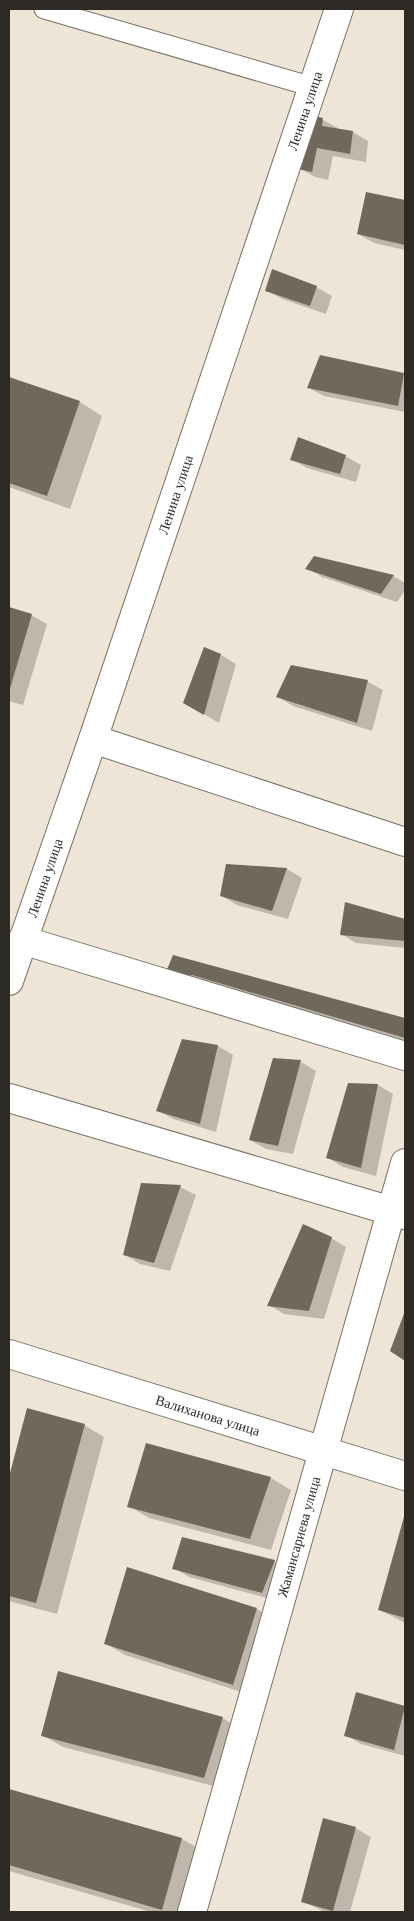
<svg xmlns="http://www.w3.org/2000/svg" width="414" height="1921" font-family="'Times New Roman',serif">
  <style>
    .shadow { fill: #0003 }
    .building { fill: #70685b }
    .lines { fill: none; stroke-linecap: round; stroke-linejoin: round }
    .service-casing { stroke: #797064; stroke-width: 21 }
    .minor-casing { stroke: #797064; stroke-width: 30 }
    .service { stroke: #fff; stroke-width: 19 }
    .minor { stroke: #fff; stroke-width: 28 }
    .labels { text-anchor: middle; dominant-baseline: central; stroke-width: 5; stroke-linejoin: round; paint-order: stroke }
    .street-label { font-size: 14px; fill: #2d2924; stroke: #efe5d7 }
  </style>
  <rect width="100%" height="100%" fill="#efe5d7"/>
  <path class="shadow" d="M310,117L323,120L338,128V130L353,132L368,141L366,162L333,156L328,180L315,177L299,168Z
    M367,193L405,202V250L374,243L358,234Z
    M316,287L332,296L326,314L282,299L267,290Z
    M403,375L405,376V412L324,396L309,388Z
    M9,378L80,402L102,416L70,509L9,487Z
    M345,456L361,465L356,482L307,468L291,459Z
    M314,557L393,576L405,583V590L397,602L322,577L307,568Z
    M9,608L31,615L47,624L23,705L9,701Z
    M221,655L236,664L219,723L204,714Z
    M368,682L383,690L372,731L293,706L278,697Z
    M227,865L287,869L302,878L288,919L237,905L222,896Z
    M346,904L405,920V948L356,943L341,934Z
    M173,957L405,1019V1043L183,993Z
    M183,1041L218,1046L233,1055L216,1132L173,1119L157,1110Z
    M301,1062L316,1071L293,1154L266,1149L250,1140Z
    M378,1085L393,1094L376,1176L343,1167L328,1158Z
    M142,1185L180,1187L196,1195L170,1271L140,1264L125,1255Z
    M331,1238L346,1247L324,1319L284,1314L269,1305Z
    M28,1409L84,1425L104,1437L57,1614L9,1601V1482Z
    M147,1445L271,1478L291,1490L271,1550L149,1518L129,1506Z
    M405,1516V1623L380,1610Z
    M274,1561L290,1570L278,1601L189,1577L174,1568Z
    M257,1609L277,1621L254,1696L125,1655L105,1643Z
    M357,1694L405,1707V1756L361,1744L346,1735Z
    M222,1718L243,1729L225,1789L63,1747L42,1735Z
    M9,1790L182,1839L205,1852L188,1912H151L9,1871Z
    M355,1828L371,1837L350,1912H325L302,1901Z"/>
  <path class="building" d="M309,115L323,118L322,126L353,131L350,154L317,148L312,172L298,169Z
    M366,192L405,200V245L357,234Z
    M272,269L317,286L310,306L265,291Z
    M320,355L404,373L398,406L307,388Z
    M9,377L80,401L47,496L9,483Z
    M298,437L346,455L340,474L290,460Z
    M314,556L394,575L381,594L305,569Z
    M9,607L32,614L9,692Z
    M204,647L221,654L204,715L183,703Z
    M291,665L368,680L357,723L276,697Z
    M226,864L287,868L272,911L220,896Z
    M345,902L405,919V941L340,935Z
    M173,955L405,1018V1038L192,975L162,982Z
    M182,1039L218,1045L200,1124L156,1111Z
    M273,1058L301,1060L278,1146L249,1140Z
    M348,1083L378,1084L361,1168L326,1158Z
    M141,1183L181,1185L154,1263L123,1255Z
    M303,1224L332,1237L309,1311L267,1306Z
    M405,1311V1361L390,1351Z
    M27,1408L85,1424L36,1603L9,1596V1477Z
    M146,1443L271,1477L250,1539L127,1507Z
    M405,1513V1618L378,1610Z
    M182,1537L275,1560L262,1593L172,1569Z
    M127,1567L257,1608L233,1685L104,1644Z
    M58,1671L223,1717L204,1778L41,1736Z
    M356,1692L405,1706L394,1750L344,1736Z
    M9,1789L182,1838L162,1910L9,1865Z
    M323,1818L356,1827L333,1911L301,1902Z"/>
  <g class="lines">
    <defs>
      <path id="service" d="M44,9L313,87"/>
      <g id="minor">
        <path d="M93,739L405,842"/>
        <path d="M22,940L405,1056"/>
        <path id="s1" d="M9,981L93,739L339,9"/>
        <path d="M9,1098L405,1215"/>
        <path id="s2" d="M9,1354L405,1476"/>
        <path id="s3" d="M192,1912L405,1163"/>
      </g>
    </defs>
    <use href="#service" class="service-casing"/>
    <use href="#minor" class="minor-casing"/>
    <use href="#service" class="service"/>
    <use href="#minor" class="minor"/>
  </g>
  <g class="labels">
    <g class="street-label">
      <text stroke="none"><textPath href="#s1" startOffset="919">Ленина улица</textPath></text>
      <text stroke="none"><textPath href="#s1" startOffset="514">Ленина улица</textPath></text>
      <text stroke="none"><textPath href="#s1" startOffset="109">Ленина улица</textPath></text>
      <text stroke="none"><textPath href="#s2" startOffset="208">Валиханова улица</textPath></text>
      <text stroke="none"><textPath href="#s3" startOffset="390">Жамансариева улица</textPath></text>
    </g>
  </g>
  <rect width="414" height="1921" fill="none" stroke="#2d2924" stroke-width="20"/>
</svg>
